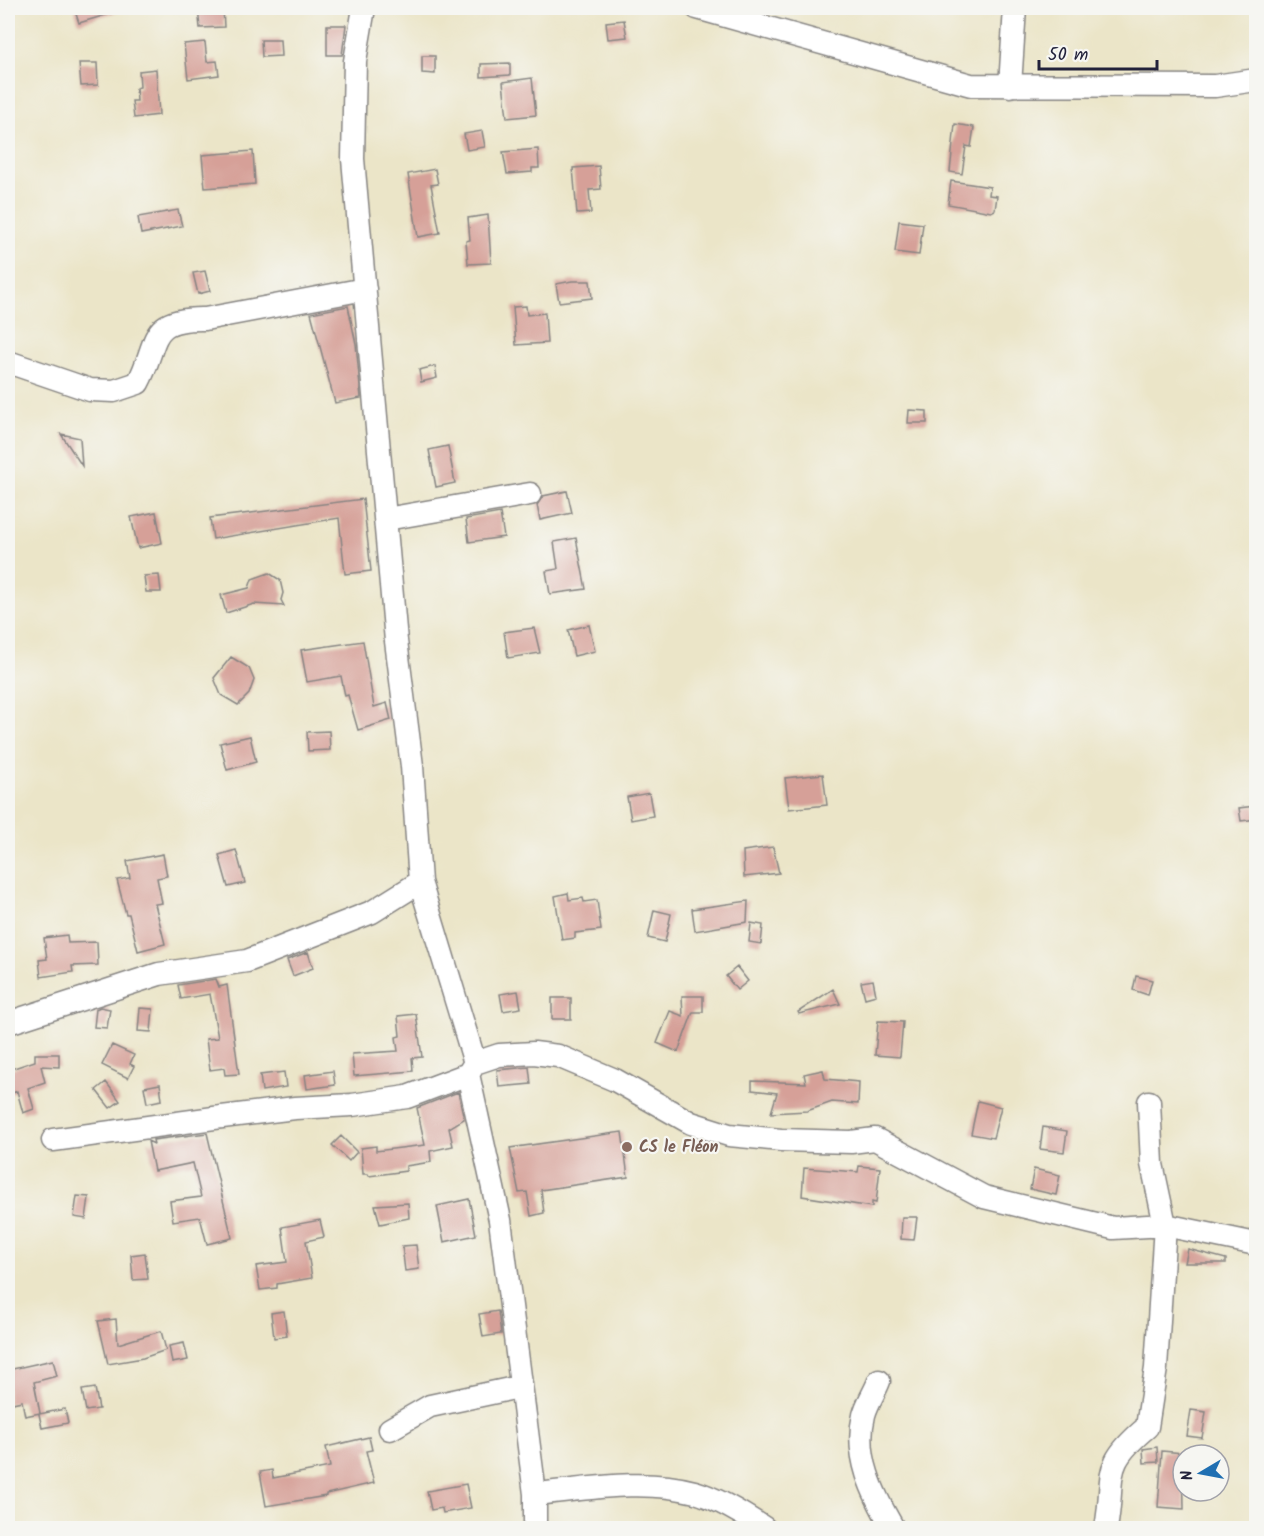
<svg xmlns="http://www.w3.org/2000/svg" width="1264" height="1536" font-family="Kalam,sans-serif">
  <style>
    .building { fill: #d6a098 }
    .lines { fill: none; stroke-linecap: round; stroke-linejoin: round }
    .minor-casing { stroke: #868482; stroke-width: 25 }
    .minor { stroke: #fff; stroke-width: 22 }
    .education-dot { fill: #8d6e63; stroke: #f6f6f2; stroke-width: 2 }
    .labels { text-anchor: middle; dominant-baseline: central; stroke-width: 4.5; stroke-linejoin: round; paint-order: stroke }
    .education-label { font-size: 16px; font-weight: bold; fill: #785e54; stroke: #f6f6f2; text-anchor: start }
  </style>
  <rect width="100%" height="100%" fill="#f6f6f2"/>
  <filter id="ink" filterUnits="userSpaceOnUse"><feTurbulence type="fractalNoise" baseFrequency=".0167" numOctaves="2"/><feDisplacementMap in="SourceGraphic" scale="12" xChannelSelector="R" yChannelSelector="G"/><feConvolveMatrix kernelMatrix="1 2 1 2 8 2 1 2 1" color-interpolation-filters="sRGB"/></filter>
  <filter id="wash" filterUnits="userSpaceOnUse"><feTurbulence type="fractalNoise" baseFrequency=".008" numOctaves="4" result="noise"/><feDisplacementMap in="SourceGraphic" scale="24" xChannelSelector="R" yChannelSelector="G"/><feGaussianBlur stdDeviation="1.35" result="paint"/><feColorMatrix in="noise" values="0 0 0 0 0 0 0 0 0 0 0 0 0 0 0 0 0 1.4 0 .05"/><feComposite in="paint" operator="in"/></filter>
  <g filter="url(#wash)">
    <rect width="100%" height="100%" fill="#ebe5c8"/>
    <g id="blocks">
      <path class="building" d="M74,8H119V11L79,23Z
        M198,8H223L224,27L200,28Z
        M624,20L627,37L608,39L606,22Z
        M327,25H346L342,55H327Z
        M261,40H280L281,56L262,57Z
        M205,42L207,62L217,61L219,75L188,79L184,44Z
        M422,56H435V74L422,73Z
        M79,63H97L98,85L81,86Z
        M510,63V75L481,77V64Z
        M156,69L159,115L134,118L132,101H137L136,88L140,87L139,71Z
        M532,78L536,115L507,118L503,82Z
        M955,124L974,127L971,147L966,146L962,174L950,172Z
        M482,131L485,147L467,150L464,134Z
        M538,149L539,168H532V172L507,174L503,152Z
        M253,151L255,184L205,188L202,155Z
        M599,166L601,189L589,190L591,213L577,214L573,168Z
        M435,169L438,184L431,185L440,233L418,237L408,174Z
        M951,181L990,187L989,195L997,196L995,210L991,212L948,204Z
        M178,210L182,226L141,234L138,217Z
        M488,215L491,263L468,264L466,241L470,240L468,218Z
        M899,221L923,224L919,255L895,252Z
        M205,271L210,291L198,294L193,273Z
        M572,281H590L592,298L559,302L556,284Z
        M348,306L356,344L361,398L335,403L311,313Z
        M526,306L527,315L545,313L547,343L516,345L513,307Z
        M435,366L437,378L421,382L419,370Z
        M909,410L927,411V423H908Z
        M61,434L80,438L82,466Z
        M448,446L455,483L436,487L429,450Z
        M567,491L572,513L540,520L537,505L543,496Z
        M363,499L371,571L345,574L339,518L213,539L210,518Z
        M156,512L162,543L138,548L131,517Z
        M500,513L504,537L469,542L466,519Z
        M576,538L586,589L550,594L546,571L558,569L554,542Z
        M269,573L280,580L283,593L281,600L284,606L254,604L226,613L221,595L249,588L252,579Z
        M159,575L161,592H146L144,576Z
        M589,625L595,651L574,656L568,630Z
        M534,628L540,653L508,658L504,632Z
        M363,641L374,707L387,703L391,720L358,730L348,695L345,696L341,676L307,682L301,650Z
        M231,657L249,668L254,680L249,694L238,705L221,695L214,678Z
        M329,731L330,750L308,751L307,732Z
        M250,736L256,762L227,770L220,743Z
        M823,774L827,805L789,809L785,778Z
        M649,793L653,816L631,820L627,797Z
        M1255,806L1257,819L1241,821L1239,808Z
        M773,847L779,873L744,877L743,851Z
        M236,850L245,883L228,887L219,855Z
        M163,854L167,876L157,878L162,903L155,904L165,944L138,951L129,914H126L117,880L130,878L127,861Z
        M568,893L569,900L583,898L584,902L597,900L601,930L575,933V938L562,940L555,896Z
        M748,901L747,922L695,931L692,909Z
        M654,910L671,914L665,942L648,938Z
        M751,923L763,925L761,944L749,942Z
        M67,935L68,943L97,942L98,965L72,966L73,972L41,977L39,960L47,959L44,938Z
        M308,952L313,968L293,976L287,960Z
        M737,967L748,981L737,990L726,976Z
        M1136,976L1152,980L1148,995L1133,990Z
        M216,979L219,987L227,985L239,1074L225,1075L224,1068L210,1070L206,1039L218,1038L210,994L181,999L178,985Z
        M873,980L876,995L865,998L861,982Z
        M833,989L840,1004L799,1014L798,1012Z
        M518,991L521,1008L503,1011L500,994Z
        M682,996H703V1012H693L678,1052L657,1043L670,1011L683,1016Z
        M552,998H571V1019H552Z
        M100,1007L110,1009L107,1028L94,1027L96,1009Z
        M140,1008L153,1009L151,1032L138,1031Z
        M416,1014L422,1057L412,1058L413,1071L354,1076L352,1054L398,1051L396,1037L400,1036L398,1016Z
        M878,1021L903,1022L900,1057L875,1055Z
        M112,1045L134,1055L130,1064L134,1066L128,1078L102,1065Z
        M35,1054H59V1067L41,1066L45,1082L28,1088L34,1109L23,1113L17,1091L8,1095V1070L35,1061Z
        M529,1067L531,1084L499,1087L497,1070Z
        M823,1070L825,1079L859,1082L858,1104L832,1102L807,1111L771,1113L777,1093L752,1090V1081L806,1083L804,1074Z
        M333,1071L335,1085L307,1089L305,1075Z
        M284,1072L286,1087L262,1091L260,1075Z
        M106,1082L120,1101L110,1108L96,1090Z
        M160,1084L162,1100L147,1103L144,1087Z
        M458,1092L464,1119L449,1128L453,1146L430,1151L431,1162L406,1166V1171L369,1176L368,1174H363L361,1148L376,1146V1151L425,1145L417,1108Z
        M978,1101L1001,1107L993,1138L971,1134Z
        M1043,1127L1067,1131L1064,1152L1040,1149Z
        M622,1132L628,1177L541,1190L544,1213L531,1216L527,1192L519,1193L510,1148Z
        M207,1133L232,1238L207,1244L200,1217L173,1221L170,1201L201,1197L193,1163L154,1171L148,1141L154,1144L153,1140Z
        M341,1136L357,1152L349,1161L332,1145Z
        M859,1166L880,1168L876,1203L872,1202V1207L802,1196L804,1168L858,1172Z
        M1034,1169L1060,1175L1056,1195L1030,1189Z
        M77,1196L89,1197L86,1219L74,1217Z
        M469,1199L476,1235L444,1242L437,1206Z
        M408,1203L409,1218L380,1224L375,1205Z
        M902,1217H917L914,1240L901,1239Z
        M320,1220L324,1237L306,1241L312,1278L277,1284V1288L260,1290L256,1266L287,1262L282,1227Z
        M416,1245L419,1269L405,1271L402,1246Z
        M1188,1249L1226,1259V1263H1185Z
        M145,1253L148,1279L133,1280L131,1255Z
        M284,1311L287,1336L274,1338L271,1313Z
        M498,1311L501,1334L483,1337L479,1314Z
        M116,1319L118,1344L161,1331L166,1350L143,1358L108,1364L98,1321Z
        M184,1343L188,1360L172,1363L169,1346Z
        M53,1360L57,1376L34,1382L40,1413L25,1416L22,1401L8,1404V1370Z
        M95,1388L99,1409L86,1411L82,1390Z
        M65,1409L68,1423L42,1428L39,1414Z
        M1191,1410L1206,1412L1202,1438L1187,1436Z
        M369,1437L372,1450L366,1451L374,1483L326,1494V1496L266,1506L260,1472L272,1470L273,1478L330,1467L326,1447Z
        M1157,1447L1158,1462L1144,1463L1143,1449Z
        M1162,1451L1183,1453L1184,1509L1158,1507Z
        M466,1484L471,1508L443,1513L442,1508L431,1510L427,1491Z"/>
    </g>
  </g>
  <g filter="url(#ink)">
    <use href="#blocks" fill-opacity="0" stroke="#868482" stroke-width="1.5"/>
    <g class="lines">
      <defs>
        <path id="minor" d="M364,8L355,61L353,159L396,641L412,766L420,882L475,1063L468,1074L500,1220L535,1494V1528
          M697,8L971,85L1215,86L1256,80
          M1010,86L1015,8
          M8,362L90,390L114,391L138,383C160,341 146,318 205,319L365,289
          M386,519L530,494
          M8,1023L159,974L247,961L372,912L420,882
          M475,1063L499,1055L534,1053L558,1056L615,1080L691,1123L729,1135L781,1140L851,1142L875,1139L984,1197L1113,1228L1165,1225L1256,1244
          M53,1140L214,1118L295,1108L352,1105L407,1097L468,1074
          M879,1381C875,1392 867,1403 864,1415C854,1456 873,1494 893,1528
          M390,1429L430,1406L519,1387
          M535,1494C587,1489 643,1478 695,1492C719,1499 743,1514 764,1528
          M1106,1528C1116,1474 1099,1467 1147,1427L1156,1368L1165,1225L1152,1164L1149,1102"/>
      </defs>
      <use href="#minor" class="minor-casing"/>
      <use href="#minor" class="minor"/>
    </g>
  </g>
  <circle class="education-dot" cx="627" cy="1147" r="6"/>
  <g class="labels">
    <g class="education-label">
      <text x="639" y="1147">CS le Fléon</text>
    </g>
  </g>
  <rect width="1264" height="1536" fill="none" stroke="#f6f6f2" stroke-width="30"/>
  <g transform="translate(1201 1473) rotate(260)"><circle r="28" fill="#f6f6f2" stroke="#a1a1a9" stroke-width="1.5"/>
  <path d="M0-4.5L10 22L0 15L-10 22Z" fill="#1f6fb2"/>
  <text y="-9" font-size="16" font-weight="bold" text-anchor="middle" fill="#22223b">N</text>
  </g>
  <path d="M1039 60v9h118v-9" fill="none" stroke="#22223b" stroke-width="3"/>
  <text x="1048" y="60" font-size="18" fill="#22223b" stroke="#f6f6f2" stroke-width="4.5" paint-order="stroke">50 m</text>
</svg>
